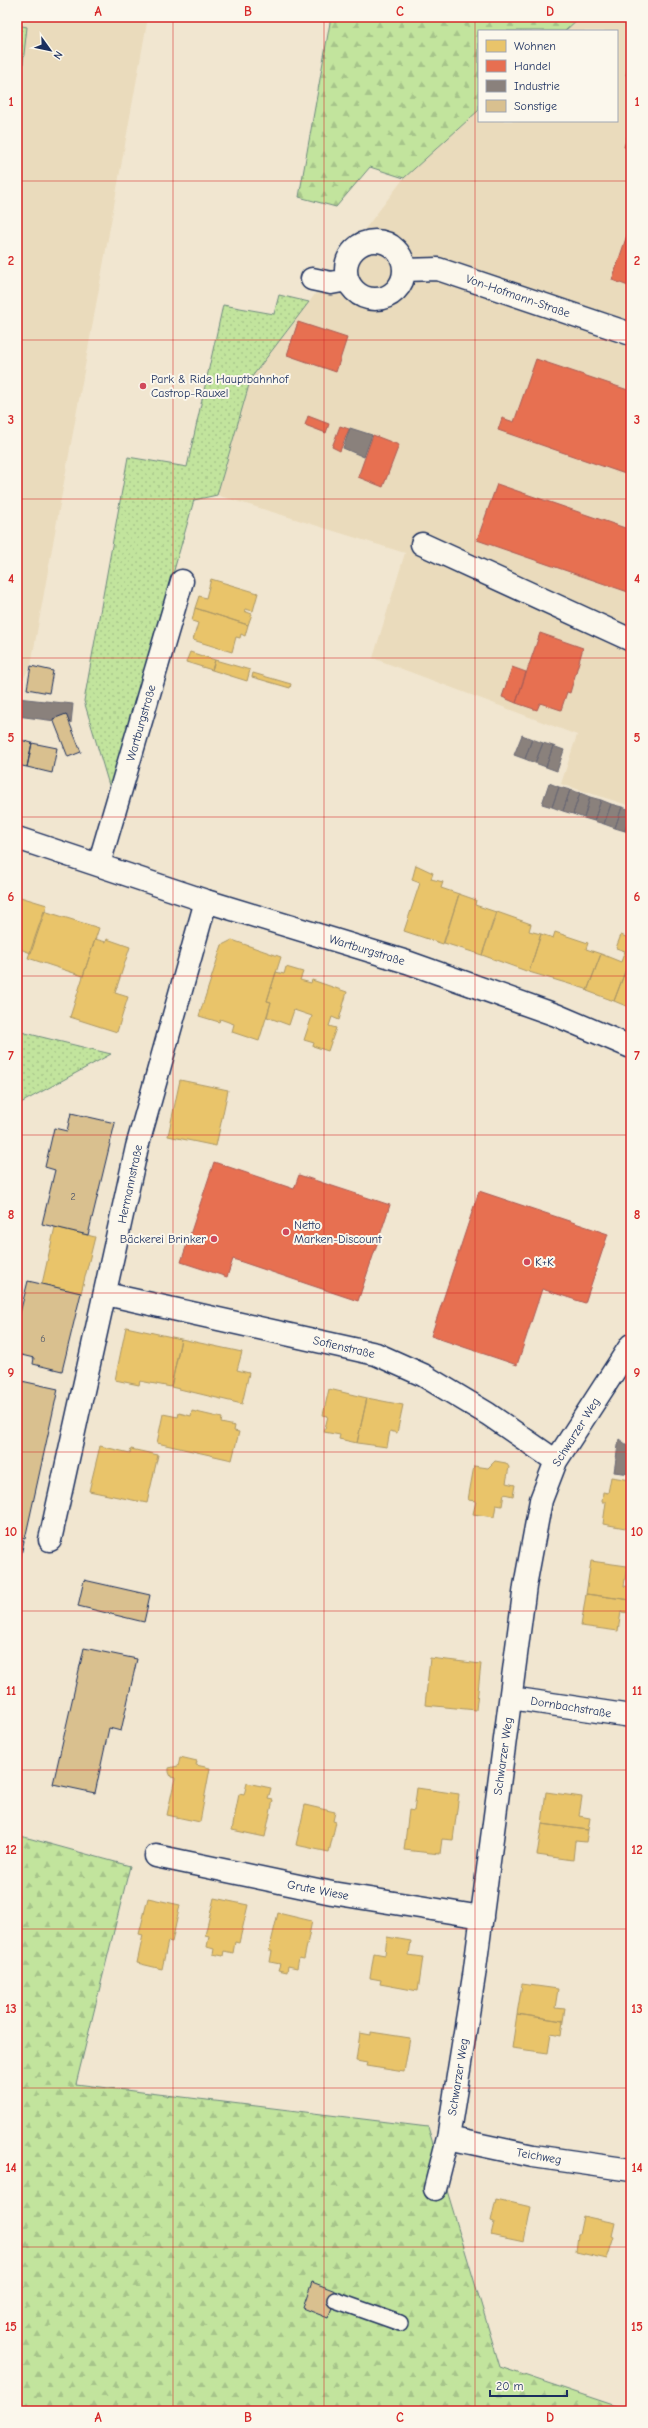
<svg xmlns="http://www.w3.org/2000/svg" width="648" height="2428" font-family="'Comic Neue',sans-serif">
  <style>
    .built { fill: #eadbbc }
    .grass { fill: url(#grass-dots); stroke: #6e8a7e }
    .forest { fill: url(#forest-firs); stroke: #6e8a7e }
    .homes { fill: #e9c46a; stroke: #ab9766 }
    .shops { fill: #e76f51; stroke: #aa5c55 }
    .industry { fill: #8a817c; stroke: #696873 }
    .building { fill: #d9c08f; stroke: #1b2f5e }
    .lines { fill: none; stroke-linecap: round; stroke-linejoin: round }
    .service-casing { stroke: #1b2f5e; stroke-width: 18 }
    .minor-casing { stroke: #1b2f5e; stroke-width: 25 }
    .secondary-casing { stroke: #1b2f5e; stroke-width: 25 }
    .service { stroke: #fbf7ec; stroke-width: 15 }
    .minor { stroke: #fbf7ec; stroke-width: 22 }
    .secondary { stroke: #fbf7ec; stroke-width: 22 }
    .grid { fill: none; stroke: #d62828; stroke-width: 1; stroke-opacity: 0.55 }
    .poi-dot { fill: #d1495b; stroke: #fbf7ec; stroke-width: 1.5 }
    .labels { text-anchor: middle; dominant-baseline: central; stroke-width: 4; stroke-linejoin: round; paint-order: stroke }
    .number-label { font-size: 10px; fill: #4a536a }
    .street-label { font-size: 12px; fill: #1b2f5e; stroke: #fbf7ec }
    .poi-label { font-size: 12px; fill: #1b2f5e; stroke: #fbf7ec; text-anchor: start }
    .neatline { fill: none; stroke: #d62828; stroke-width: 1.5 }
    .grid-label { font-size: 13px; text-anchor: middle; font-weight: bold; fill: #d62828 }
  </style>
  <defs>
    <pattern id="grass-dots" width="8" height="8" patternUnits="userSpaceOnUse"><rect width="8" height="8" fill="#c2e49d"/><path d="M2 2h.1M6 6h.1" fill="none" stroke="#a6c48a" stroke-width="1.8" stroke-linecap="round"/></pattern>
    <pattern id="forest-firs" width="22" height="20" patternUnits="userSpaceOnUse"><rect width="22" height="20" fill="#c2e49d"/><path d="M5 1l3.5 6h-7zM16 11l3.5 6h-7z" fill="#a6c48a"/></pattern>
  </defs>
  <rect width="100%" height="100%" fill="#f1e6d0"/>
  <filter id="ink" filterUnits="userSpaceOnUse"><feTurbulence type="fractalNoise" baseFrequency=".025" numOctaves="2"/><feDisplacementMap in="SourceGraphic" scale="8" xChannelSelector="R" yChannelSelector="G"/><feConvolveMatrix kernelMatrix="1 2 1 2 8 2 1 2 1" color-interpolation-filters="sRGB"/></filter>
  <g filter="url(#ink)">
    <path class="built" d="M17,17H148L31,665L17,690Z
      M580,17H631V806L561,784L577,735L373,658L405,553L217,495L251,378L404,178L479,110V121H617V31H565Z"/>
    <path class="grass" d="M17,25L27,27L17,117Z
      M279,295L309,302L251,378L217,495L194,500L111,792L84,701L128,457L187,467L223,305L274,314Z
      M17,1031L111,1054L17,1105Z"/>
    <path class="forest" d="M331,17H580L565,31H479V110L404,178L370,167L336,207L299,197Z
      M17,1835L130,1866L76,2084L428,2127L500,2367L631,2411H17Z"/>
    <path class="homes" d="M211,579L258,593L253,611L245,609L244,611L252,614L248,625L195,608L199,596L206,598Z
      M195,608L248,625L245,636L241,634L240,638L236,637L232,652L193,640L198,623L192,621Z
      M190,652L215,660L212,670L186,662Z
      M215,660L250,670L247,681L212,670Z
      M253,673L291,684L290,688L252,677Z
      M416,865L433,873L431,879L443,882L441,888L459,894L443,944L404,931L420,883L412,880Z
      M459,894L476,900L475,905L496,912L482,955L444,943Z
      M17,896L47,905L31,953L17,948Z
      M44,911L99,928L83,976L28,958Z
      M497,912L531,924L529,931L541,934L529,972L482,955Z
      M555,932L588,943L586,949L601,954L587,991L586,989L529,972L541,934L553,938Z
      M621,935L631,939V956L614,1001L587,991L601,954L621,962L625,951L616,948Z
      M95,939L106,942L107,939L130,947L115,993L128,997L117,1032L70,1017Z
      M232,940L281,957L267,1001L271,1002L259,1041L232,1032L234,1024L220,1019L219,1022L199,1016L222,945Z
      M631,956V1008L614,1001Z
      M286,967L303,972L300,980L311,983L312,980L347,992L339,1020L332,1017L329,1026L336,1028L328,1051L313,1046L314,1043L304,1040L312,1016L294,1010L289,1025L267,1017L271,1002L267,1001L276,972L284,974Z
      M180,1080L228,1090L216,1146L168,1136Z
      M55,1227L95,1237L81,1293L42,1284Z
      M126,1327L181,1339L171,1387L140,1381L139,1385L115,1380Z
      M181,1339L242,1352L237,1370L249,1373L242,1404L171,1387Z
      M329,1389L367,1398L357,1443L339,1439L340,1435L324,1432L328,1416L323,1415Z
      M367,1398L403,1405L397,1433L390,1431L387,1447L357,1443Z
      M192,1411L222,1418L221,1423L235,1426L234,1431L239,1432L232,1460L157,1443L163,1414L178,1417L179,1413L191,1416Z
      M100,1446L130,1453L131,1449L158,1455L147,1503L89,1491Z
      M495,1461L506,1463L509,1467L506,1483L515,1485L513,1496L504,1494L502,1506L496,1505L494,1517L473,1514L476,1501L468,1500L474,1466L488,1468Z
      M611,1477L631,1480V1529L603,1524L606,1502H602L603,1492L608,1493Z
      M591,1561L627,1566L624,1586L631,1587V1600L586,1594Z
      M586,1594L631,1600L630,1613L621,1612L618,1631L581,1626Z
      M430,1658L481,1664L476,1710L425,1705Z
      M180,1757L197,1761L196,1765L210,1768L200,1822L167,1815L175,1778L171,1777L169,1772V1768L178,1766Z
      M247,1783L271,1788L268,1799L273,1800L265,1837L232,1830L239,1794L244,1795Z
      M417,1788L459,1794L453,1840L442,1839L440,1854L404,1850L409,1810L414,1811Z
      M546,1792L582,1797L579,1816L590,1818L588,1830L542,1824Z
      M305,1805L335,1812L333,1821L336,1822L329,1852L296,1845Z
      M542,1824L588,1830L586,1842L575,1841L573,1860L537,1855Z
      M148,1898L180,1905L172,1942L168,1941L162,1969L137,1963L143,1935L139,1934Z
      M214,1898L248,1905L239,1943L235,1942L233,1953L224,1951L223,1956L213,1954L214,1949L207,1947L209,1936L205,1935Z
      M278,1913L312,1921L304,1959L299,1958L297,1968L288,1966L287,1972L278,1970L280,1964L270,1962L272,1951H269Z
      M387,1937L411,1941L409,1955L423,1957L418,1991L380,1984L381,1980L370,1978L374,1953L385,1955Z
      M522,1984L558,1989L555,2008L565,2009L563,2021L517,2014Z
      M517,2014L563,2021L561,2036L551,2034L548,2053L512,2048Z
      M371,2032L410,2038L404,2072L366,2066L367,2063L356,2061L360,2033L371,2035Z
      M496,2199L531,2207L524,2242L491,2235L494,2222L491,2221Z
      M583,2216L615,2223L612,2236L614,2237L607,2259L576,2252L578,2235H579Z"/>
    <path class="shops" d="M631,59V77L626,75Z
      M631,124V149L624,147Z
      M631,223V287L612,280Z
      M298,322L347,338L336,372L287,355Z
      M536,359L631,391V476L498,430L502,418L514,422Z
      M308,416L329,424L326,433L305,425Z
      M340,426L349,429L340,451L332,447Z
      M373,435L399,445L383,487L358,477Z
      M497,484L631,530V593L477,540Z
      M540,633L583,648L570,693L567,692L561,710L540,703L537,710L516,703Z
      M512,667L526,672L516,703L502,697Z
      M214,1162L294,1189L299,1175L390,1205L358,1301L233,1259L227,1277L181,1262Z
      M479,1191L608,1234L585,1303L542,1289L517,1365L431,1336Z"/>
    <path class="industry" d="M350,428L372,435L364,457L343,448Z
      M17,698L73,704L71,723L17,716Z
      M522,735L532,739L525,759L514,755Z
      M532,739L543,743L535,763L525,759Z
      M543,743L553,746L546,767L535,763Z
      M553,746L564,750L557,771L546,767Z
      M549,783L559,787L552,807L542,804Z
      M559,787L570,790L563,811L552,807Z
      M570,790L580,793L573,814L563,811Z
      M580,793L590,797L584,818L573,814Z
      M590,797L601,800L594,821L584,818Z
      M601,800L611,804L604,824L594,821Z
      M611,804L622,807L615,828L604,824Z
      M622,807L631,810L625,831L615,828Z
      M631,813V833L625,831Z
      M619,1439L631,1448V1474L614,1472Z"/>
    <path class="building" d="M31,666L53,671L49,693L27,689Z
      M66,714L81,752L68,757L53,719Z
      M17,739L32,743L27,767L17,765Z
      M32,743L57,748L52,773L27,767Z
      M71,1113L115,1123L88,1235L42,1224L55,1170L45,1167L54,1128L67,1131Z
      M28,1281L81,1293L62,1371L33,1364L34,1358L17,1354V1325Z
      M17,1380L58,1389L25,1539L17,1537Z
      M17,1540L24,1541L17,1575Z
      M84,1580L150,1595L144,1622L78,1606Z
      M84,1648L137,1659L121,1731L109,1728L95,1793L53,1784Z
      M312,2282L338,2292L328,2318L303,2308Z"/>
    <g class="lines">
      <defs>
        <path id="service" d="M335,2300L400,2323"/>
        <path id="minor" d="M346 270a29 29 0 1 1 58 0a29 29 0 1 1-58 0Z
          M404,270L438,269L631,334
          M312,279L331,283L347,280
          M422,544L631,640
          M99,864L182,581
          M106,1294L376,1354L423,1375L488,1414L556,1461
          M50,1540L137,1147L206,901
          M511,1698L631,1716
          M156,1856L332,1893L482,1917
          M448,2138L533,2156L631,2170
          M435,2189L448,2138L474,1976L525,1586L541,1500L556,1461L631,1345"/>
        <path id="secondary" d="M17,838L206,901L407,962L556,1015L631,1047"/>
      </defs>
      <use href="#service" class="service-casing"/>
      <use href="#minor" class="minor-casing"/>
      <use href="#secondary" class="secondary-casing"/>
      <use href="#service" class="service"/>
      <use href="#minor" class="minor"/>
      <use href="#secondary" class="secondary"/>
    </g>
  </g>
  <path class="grid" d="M173,17V2411M324,17V2411M475,17V2411M17,181H631M17,340H631M17,499H631M17,658H631M17,817H631M17,976H631M17,1135H631M17,1293H631M17,1452H631M17,1611H631M17,1770H631M17,1929H631M17,2088H631M17,2247H631"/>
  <g class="poi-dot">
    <circle cx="143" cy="386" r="4"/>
    <circle cx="286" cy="1232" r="4"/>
    <circle cx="214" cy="1239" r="4"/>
    <circle cx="527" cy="1262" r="4"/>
  </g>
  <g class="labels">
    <g class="number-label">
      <text x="73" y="1197">2</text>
      <text x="43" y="1339">6</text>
    </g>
    <g class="street-label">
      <text transform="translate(518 296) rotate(19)">Von-Hofmann-Straße</text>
      <text transform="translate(141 723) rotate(-74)">Wartburgstraße</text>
      <text transform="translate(367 950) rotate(17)">Wartburgstraße</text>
      <text transform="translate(130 1184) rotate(-78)">Hermannstraße</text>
      <text transform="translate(344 1347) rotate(13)">Sofienstraße</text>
      <text transform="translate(576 1432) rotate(-58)">Schwarzer Weg</text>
      <text transform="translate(571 1707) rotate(9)">Dornbachstraße</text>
      <text transform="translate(503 1756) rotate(-82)">Schwarzer Weg</text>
      <text transform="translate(318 1890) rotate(11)">Grute Wiese</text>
      <text transform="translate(458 2077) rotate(-81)">Schwarzer Weg</text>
      <text transform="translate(539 2156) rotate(10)">Teichweg</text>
    </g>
    <g class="poi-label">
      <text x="151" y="379">Park &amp; Ride Hauptbahnhof<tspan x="151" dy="14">Castrop-Rauxel</tspan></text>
      <text x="294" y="1225">Netto<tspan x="294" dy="14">Marken-Discount</tspan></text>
      <text x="206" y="1239" text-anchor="end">Bäckerei Brinker</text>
      <text x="535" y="1262">K+K</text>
    </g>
  </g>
  <rect width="648" height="2428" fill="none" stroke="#fbf7ec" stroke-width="44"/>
  <rect x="478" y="30" width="140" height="92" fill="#fbf7ec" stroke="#a1a7b3"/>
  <rect x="486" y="40" width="20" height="12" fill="#e9c46a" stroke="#a1a7b3"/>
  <text x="514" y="50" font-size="12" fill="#1b2f5e">Wohnen</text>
  <rect x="486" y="60" width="20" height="12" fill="#e76f51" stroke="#a1a7b3"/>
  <text x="514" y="70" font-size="12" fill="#1b2f5e">Handel</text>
  <rect x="486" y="80" width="20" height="12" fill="#8a817c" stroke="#a1a7b3"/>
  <text x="514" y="90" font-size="12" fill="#1b2f5e">Industrie</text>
  <rect x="486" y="100" width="20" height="12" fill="#d9c08f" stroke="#a1a7b3"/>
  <text x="514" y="110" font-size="12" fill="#1b2f5e">Sonstige</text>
  <g transform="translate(50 50) rotate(123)" stroke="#fbf7ec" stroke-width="3" paint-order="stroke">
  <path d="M0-3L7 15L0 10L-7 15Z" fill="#1b2f5e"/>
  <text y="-6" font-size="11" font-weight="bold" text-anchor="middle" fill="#1b2f5e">N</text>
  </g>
  <path d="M490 2390v6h77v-6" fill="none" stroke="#1b2f5e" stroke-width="2"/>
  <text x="496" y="2390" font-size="12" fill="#1b2f5e" stroke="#fbf7ec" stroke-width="3" paint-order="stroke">20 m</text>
  <rect x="22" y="22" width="604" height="2384" class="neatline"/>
  <g class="grid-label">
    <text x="98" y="16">A</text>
    <text x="248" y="16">B</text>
    <text x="400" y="16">C</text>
    <text x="550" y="16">D</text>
    <text x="11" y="106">1</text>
    <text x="637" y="106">1</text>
    <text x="11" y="265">2</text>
    <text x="637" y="265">2</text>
    <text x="11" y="424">3</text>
    <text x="637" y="424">3</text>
    <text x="11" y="583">4</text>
    <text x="637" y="583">4</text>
    <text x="11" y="742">5</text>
    <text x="637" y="742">5</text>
    <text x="11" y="901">6</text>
    <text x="637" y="901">6</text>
    <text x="11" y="1060">7</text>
    <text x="637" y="1060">7</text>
    <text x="11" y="1219">8</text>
    <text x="637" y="1219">8</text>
    <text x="11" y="1377">9</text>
    <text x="637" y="1377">9</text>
    <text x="11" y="1536">10</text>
    <text x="637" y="1536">10</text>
    <text x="11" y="1695">11</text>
    <text x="637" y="1695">11</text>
    <text x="11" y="1854">12</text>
    <text x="637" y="1854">12</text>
    <text x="11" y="2013">13</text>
    <text x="637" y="2013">13</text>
    <text x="11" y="2172">14</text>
    <text x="637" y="2172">14</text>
    <text x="11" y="2331">15</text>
    <text x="637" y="2331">15</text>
    <text x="98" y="2422">A</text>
    <text x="248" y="2422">B</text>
    <text x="400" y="2422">C</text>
    <text x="550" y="2422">D</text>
  </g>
</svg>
